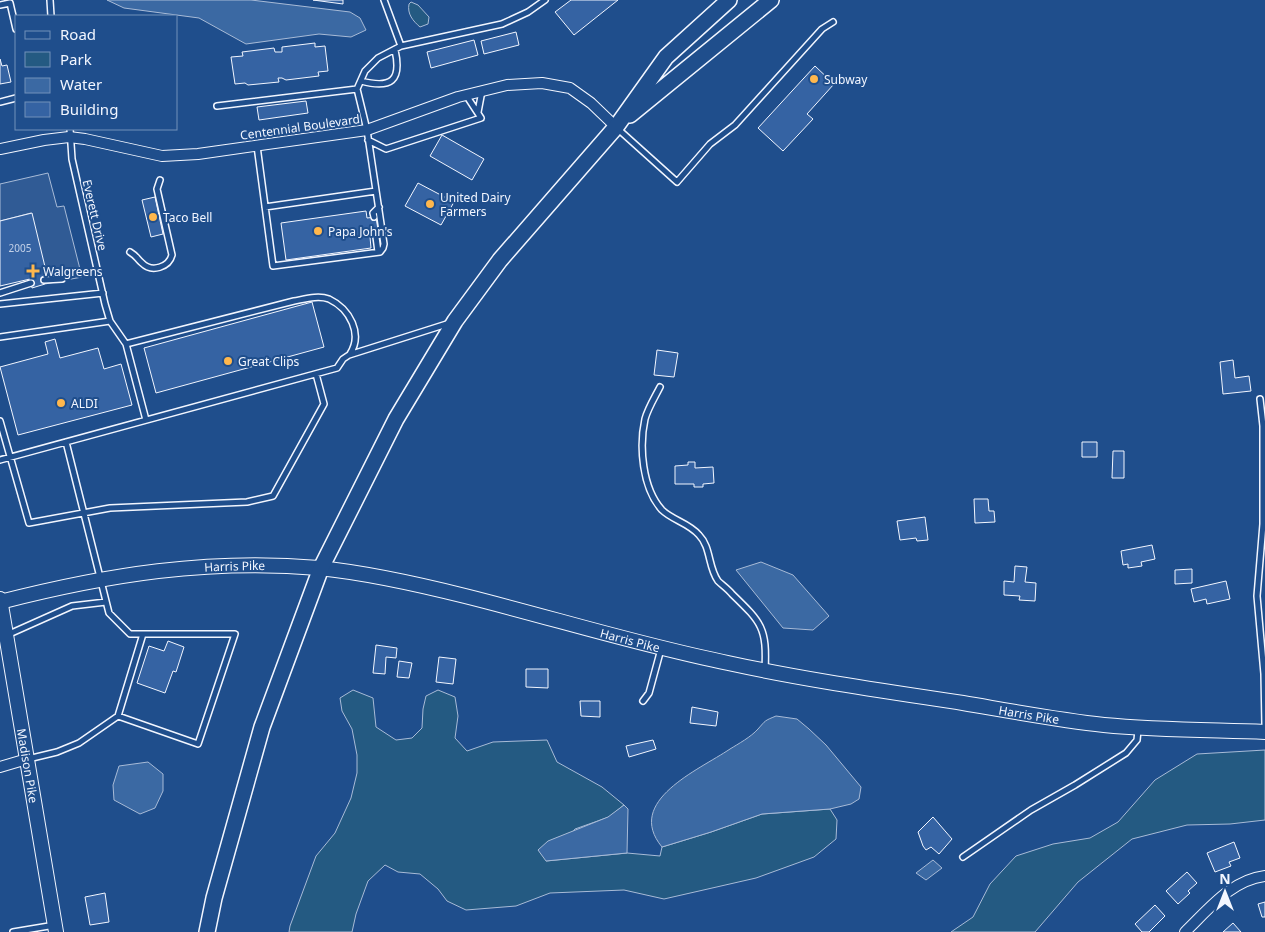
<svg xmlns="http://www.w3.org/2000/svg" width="1265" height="932" font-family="'Noto Sans',sans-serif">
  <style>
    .green { fill: #245a82; stroke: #a8bbd7 }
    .parking { fill: #305b95; stroke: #a8bbd7 }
    .water { fill: #3b69a3; stroke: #a8bbd7 }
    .building { fill: #3563a3; stroke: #f2f6ff }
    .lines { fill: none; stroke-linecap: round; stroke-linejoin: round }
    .lane-casing { stroke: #f2f6ff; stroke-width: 8 }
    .street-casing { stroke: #f2f6ff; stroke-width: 12 }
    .secondary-casing { stroke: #f2f6ff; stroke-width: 16 }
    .primary-casing { stroke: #f2f6ff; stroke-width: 18 }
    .lane { stroke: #1f4e8c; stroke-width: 5 }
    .street { stroke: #1f4e8c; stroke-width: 10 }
    .secondary { stroke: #1f4e8c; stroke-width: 14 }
    .primary { stroke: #1f4e8c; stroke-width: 15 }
    .poi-dot { fill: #ffb74d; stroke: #1f4e8c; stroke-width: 2 }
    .labels { text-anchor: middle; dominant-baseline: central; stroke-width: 4; stroke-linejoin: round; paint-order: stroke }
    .number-label { font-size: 10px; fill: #c3d1e8 }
    .poi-label { font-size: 12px; fill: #f2f6ff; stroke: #1f4e8c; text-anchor: start }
    .street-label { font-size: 12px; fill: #f2f6ff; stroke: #1f4e8c }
  </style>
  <rect width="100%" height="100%" fill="#1f4e8c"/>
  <path class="green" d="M411,2L418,5L429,17L428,24L420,27C413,21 407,14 409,4Z
    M353,690L373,698L376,727L396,740L412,738L422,728L423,709L426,696L438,690L455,697L458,716L455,738L467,751L493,742L547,740L557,762L602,787L624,805L609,817L575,829L546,861L627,853L660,856L662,847L711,832L762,814L830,809L837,820L836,839L814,857L756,878L664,899L624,890L550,893L516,906L466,910L447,901L438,889L420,874L398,872L385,865L368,881L356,914L352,932H289L290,926L316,856L335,833L351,798L357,773V755L352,729L342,711L340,698Z
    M1265,750V820L1230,824L1187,825L1132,839L1078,882L1035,932H951L973,917L990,884L1016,856L1053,844L1090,838L1118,822L1155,780L1197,754Z"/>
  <path class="parking" d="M48,173L57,207L64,206L82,277L45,284L31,213L0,221V184Z"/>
  <path class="water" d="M107,0H251L350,12L360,18L366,30L351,37L319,34L246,44L199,18L124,8Z
    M761,562L793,575L829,616L813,630L783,628L736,570Z
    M776,716L797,719L809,729L826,745L861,787L859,799L851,804L830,809L762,814L711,832L662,847C624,801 699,770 730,749C738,744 751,737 758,729C766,720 764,721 776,716Z
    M148,762L163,774V791L155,808L140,814L114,800L113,785L119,766Z
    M624,805L628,809L627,853L546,861L538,850L548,841L608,817Z
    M933,860L942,868L926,880L916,873Z"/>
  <path class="building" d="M313,0H343V4Z
    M571,0H618L574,35L555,12Z
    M516,32L519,45L484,54L481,41Z
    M474,40L478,55L431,68L427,52Z
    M315,43V47L325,46L328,71L318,72L319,76L286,80L282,78H278L279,82L248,85L245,83L235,84L231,57L243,56L242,52L274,48L275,52H282V47Z
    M0,59L2,66L7,65L11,82L0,84Z
    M815,66L834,84L807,114L813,119L783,151L758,128Z
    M306,101L308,113L259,120L257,107Z
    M442,135L484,159L472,180L430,156Z
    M418,183L454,202L441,225L405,206Z
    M155,197L163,234L151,237L142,200Z
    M366,211L367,218L376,217L379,236L370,237L371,248L286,260L281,223Z
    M32,213L47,275L43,276L45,284L32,288L30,279L0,286V221Z
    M312,302L324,347L156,393L144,348Z
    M55,339L60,358L98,348L104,369L121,364L132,405L18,435L0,367L48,354L45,342Z
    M657,350L678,353L674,377L654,375Z
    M1233,360L1235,378L1249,376L1251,391L1223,394L1220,362Z
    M1082,442H1097V457H1082Z
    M1113,451H1124V478H1112Z
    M688,462H695V468L713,467L714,483L703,484V487H694V484H675V466L688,465Z
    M974,499H988L989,511H994L995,522L975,523Z
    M925,517L928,540L917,541L916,538L900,540L897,521Z
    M1152,545L1155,559L1141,562L1142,566L1128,568V564L1123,565L1121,551Z
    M1015,566L1027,567L1025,582L1036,583L1035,601L1019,600L1020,596L1004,595V581L1014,582Z
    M1192,569V583L1175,584V570Z
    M1226,581L1230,599L1207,604L1206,599L1194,602L1191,589Z
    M168,641L184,647L176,672L173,671L165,693L137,683L149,646L164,651Z
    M376,645L397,648L396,658L386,657L385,674L373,673Z
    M439,657L456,659L453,684L436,682Z
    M399,661L412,663L409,678L397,677Z
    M526,669H548V688L526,687Z
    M580,701H600V717L581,716Z
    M692,707L718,712L716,726L690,723Z
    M653,740L656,749L629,757L626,746Z
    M933,817L952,839L939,854L931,847L926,850L923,846L918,832Z
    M1234,842L1240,858L1229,862L1231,866L1215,872L1207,853Z
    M1187,872L1197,883L1188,891L1190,893L1178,904L1166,891Z
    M105,893L109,922L90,925L85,897Z
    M1265,902V917H1262L1258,904Z
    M1155,905L1165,916L1149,932H1142L1135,924Z
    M1233,923L1241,932H1223Z"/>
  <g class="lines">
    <defs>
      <path id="lane" d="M50,0L51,16
        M384,0L401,46
        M0,5L10,3L16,29
        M361,81C391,89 402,81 395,50
        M0,102L16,98
        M217,106L357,89
        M478,112L482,91
        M70,129L72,159L105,304L110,321L126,344L146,420
        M618,129L677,182L710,144L735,125L822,29L833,22
        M368,140L386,149L481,118L466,95
        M257,146L273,266L380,252L383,248L384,244L367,130L357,89L365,71L378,58L401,46L502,24L528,12L545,0
        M265,207L376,191
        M374,217L373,213L379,207
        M376,237L378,252
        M130,252C138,257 136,258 142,263C152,273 169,267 172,255L157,189L160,180
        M44,280L62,279
        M0,293L31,283
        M0,304L103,293
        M0,337L110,321
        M126,344L294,301C305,299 318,295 329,299C350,309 363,334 350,354
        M660,387C655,397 648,408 645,419C639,446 642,488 662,510C672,520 689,523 699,535C711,547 708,567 718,581C722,585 728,589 732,594C762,623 767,628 765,670
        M1260,399L1263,426V524L1257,596L1264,674L1265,726
        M0,421L29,523L110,508L247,502L273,496L324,404L316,374
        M0,460L337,368L343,359L349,355L450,323
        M7,635L72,606L106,602
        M643,701L649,693L661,649
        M118,716L143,634
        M28,759L57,752L79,743L118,716L198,744L235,634H130L109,613L66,442
        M963,857L1031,810L1075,785L1126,753L1137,740L1138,730
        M13,932L55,925"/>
      <path id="street" d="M0,149L44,140L69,137L85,139L162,156L198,154L367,130L458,97L507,85L542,83L570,88L591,103L616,127
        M0,767L27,759
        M1185,932C1208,910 1231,880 1265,876"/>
      <g id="secondary">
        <path id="s1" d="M0,599L56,932"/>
        <path id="s2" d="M0,602C105,575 210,558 319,568C368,573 417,584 465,596C553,618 639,645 728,663C806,680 885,691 963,703C1010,711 1057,720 1104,725C1157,730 1211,730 1265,732"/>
      </g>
      <path id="primary" d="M630,115L771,0
        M207,932L214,898L262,727L321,568L396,419L455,321L500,260L616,127L666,57L729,0"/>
    </defs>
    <use href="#lane" class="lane-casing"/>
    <use href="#street" class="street-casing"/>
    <use href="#secondary" class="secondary-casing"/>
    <use href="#primary" class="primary-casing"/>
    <use href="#lane" class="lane"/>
    <use href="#street" class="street"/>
    <use href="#secondary" class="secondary"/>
    <use href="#primary" class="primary"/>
  </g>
  <g class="poi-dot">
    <circle cx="814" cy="79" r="5"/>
    <circle cx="430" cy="204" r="5"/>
    <circle cx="153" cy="217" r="5"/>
    <circle cx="318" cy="231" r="5"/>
    <path d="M30.5 263.5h5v5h5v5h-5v5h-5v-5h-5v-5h5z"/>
    <circle cx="228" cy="361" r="5"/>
    <circle cx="61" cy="403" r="5"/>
  </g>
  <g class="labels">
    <g class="number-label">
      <text x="20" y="248">2005</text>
    </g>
    <g class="poi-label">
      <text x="824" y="79">Subway</text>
      <text x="440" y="197">United Dairy<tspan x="440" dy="14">Farmers</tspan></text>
      <text x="163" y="217">Taco Bell</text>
      <text x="328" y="231">Papa John's</text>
      <text x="43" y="271">Walgreens</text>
      <text x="238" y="361">Great Clips</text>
      <text x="71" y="403">ALDI</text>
    </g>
    <g class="street-label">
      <text transform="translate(300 127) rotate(-8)">Centennial Boulevard</text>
      <text transform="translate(95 215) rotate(77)">Everett Drive</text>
      <text stroke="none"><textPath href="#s2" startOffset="238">Harris Pike</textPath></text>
      <text stroke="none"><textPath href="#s2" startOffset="642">Harris Pike</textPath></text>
      <text stroke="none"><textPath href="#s2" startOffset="1048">Harris Pike</textPath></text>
      <text stroke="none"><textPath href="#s1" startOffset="169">Madison Pike</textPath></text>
    </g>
  </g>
  <rect x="15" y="15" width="162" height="115" fill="#1f4e8c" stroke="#7391ba"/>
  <rect x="25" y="31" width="25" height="8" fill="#1f4e8c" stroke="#7391ba"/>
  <text x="60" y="40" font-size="15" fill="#f2f6ff">Road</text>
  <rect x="25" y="52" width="25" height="15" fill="#245a82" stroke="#7391ba"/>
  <text x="60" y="65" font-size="15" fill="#f2f6ff">Park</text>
  <rect x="25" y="78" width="25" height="15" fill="#3b69a3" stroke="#7391ba"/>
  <text x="60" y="90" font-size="15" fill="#f2f6ff">Water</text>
  <rect x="25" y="102" width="25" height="15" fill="#3563a3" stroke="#7391ba"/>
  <text x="60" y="115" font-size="15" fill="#f2f6ff">Building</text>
  <g transform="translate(1225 892)" stroke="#1f4e8c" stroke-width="4" paint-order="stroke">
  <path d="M0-4L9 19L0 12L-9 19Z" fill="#f2f6ff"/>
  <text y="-8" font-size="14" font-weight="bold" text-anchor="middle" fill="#f2f6ff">N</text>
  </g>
</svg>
